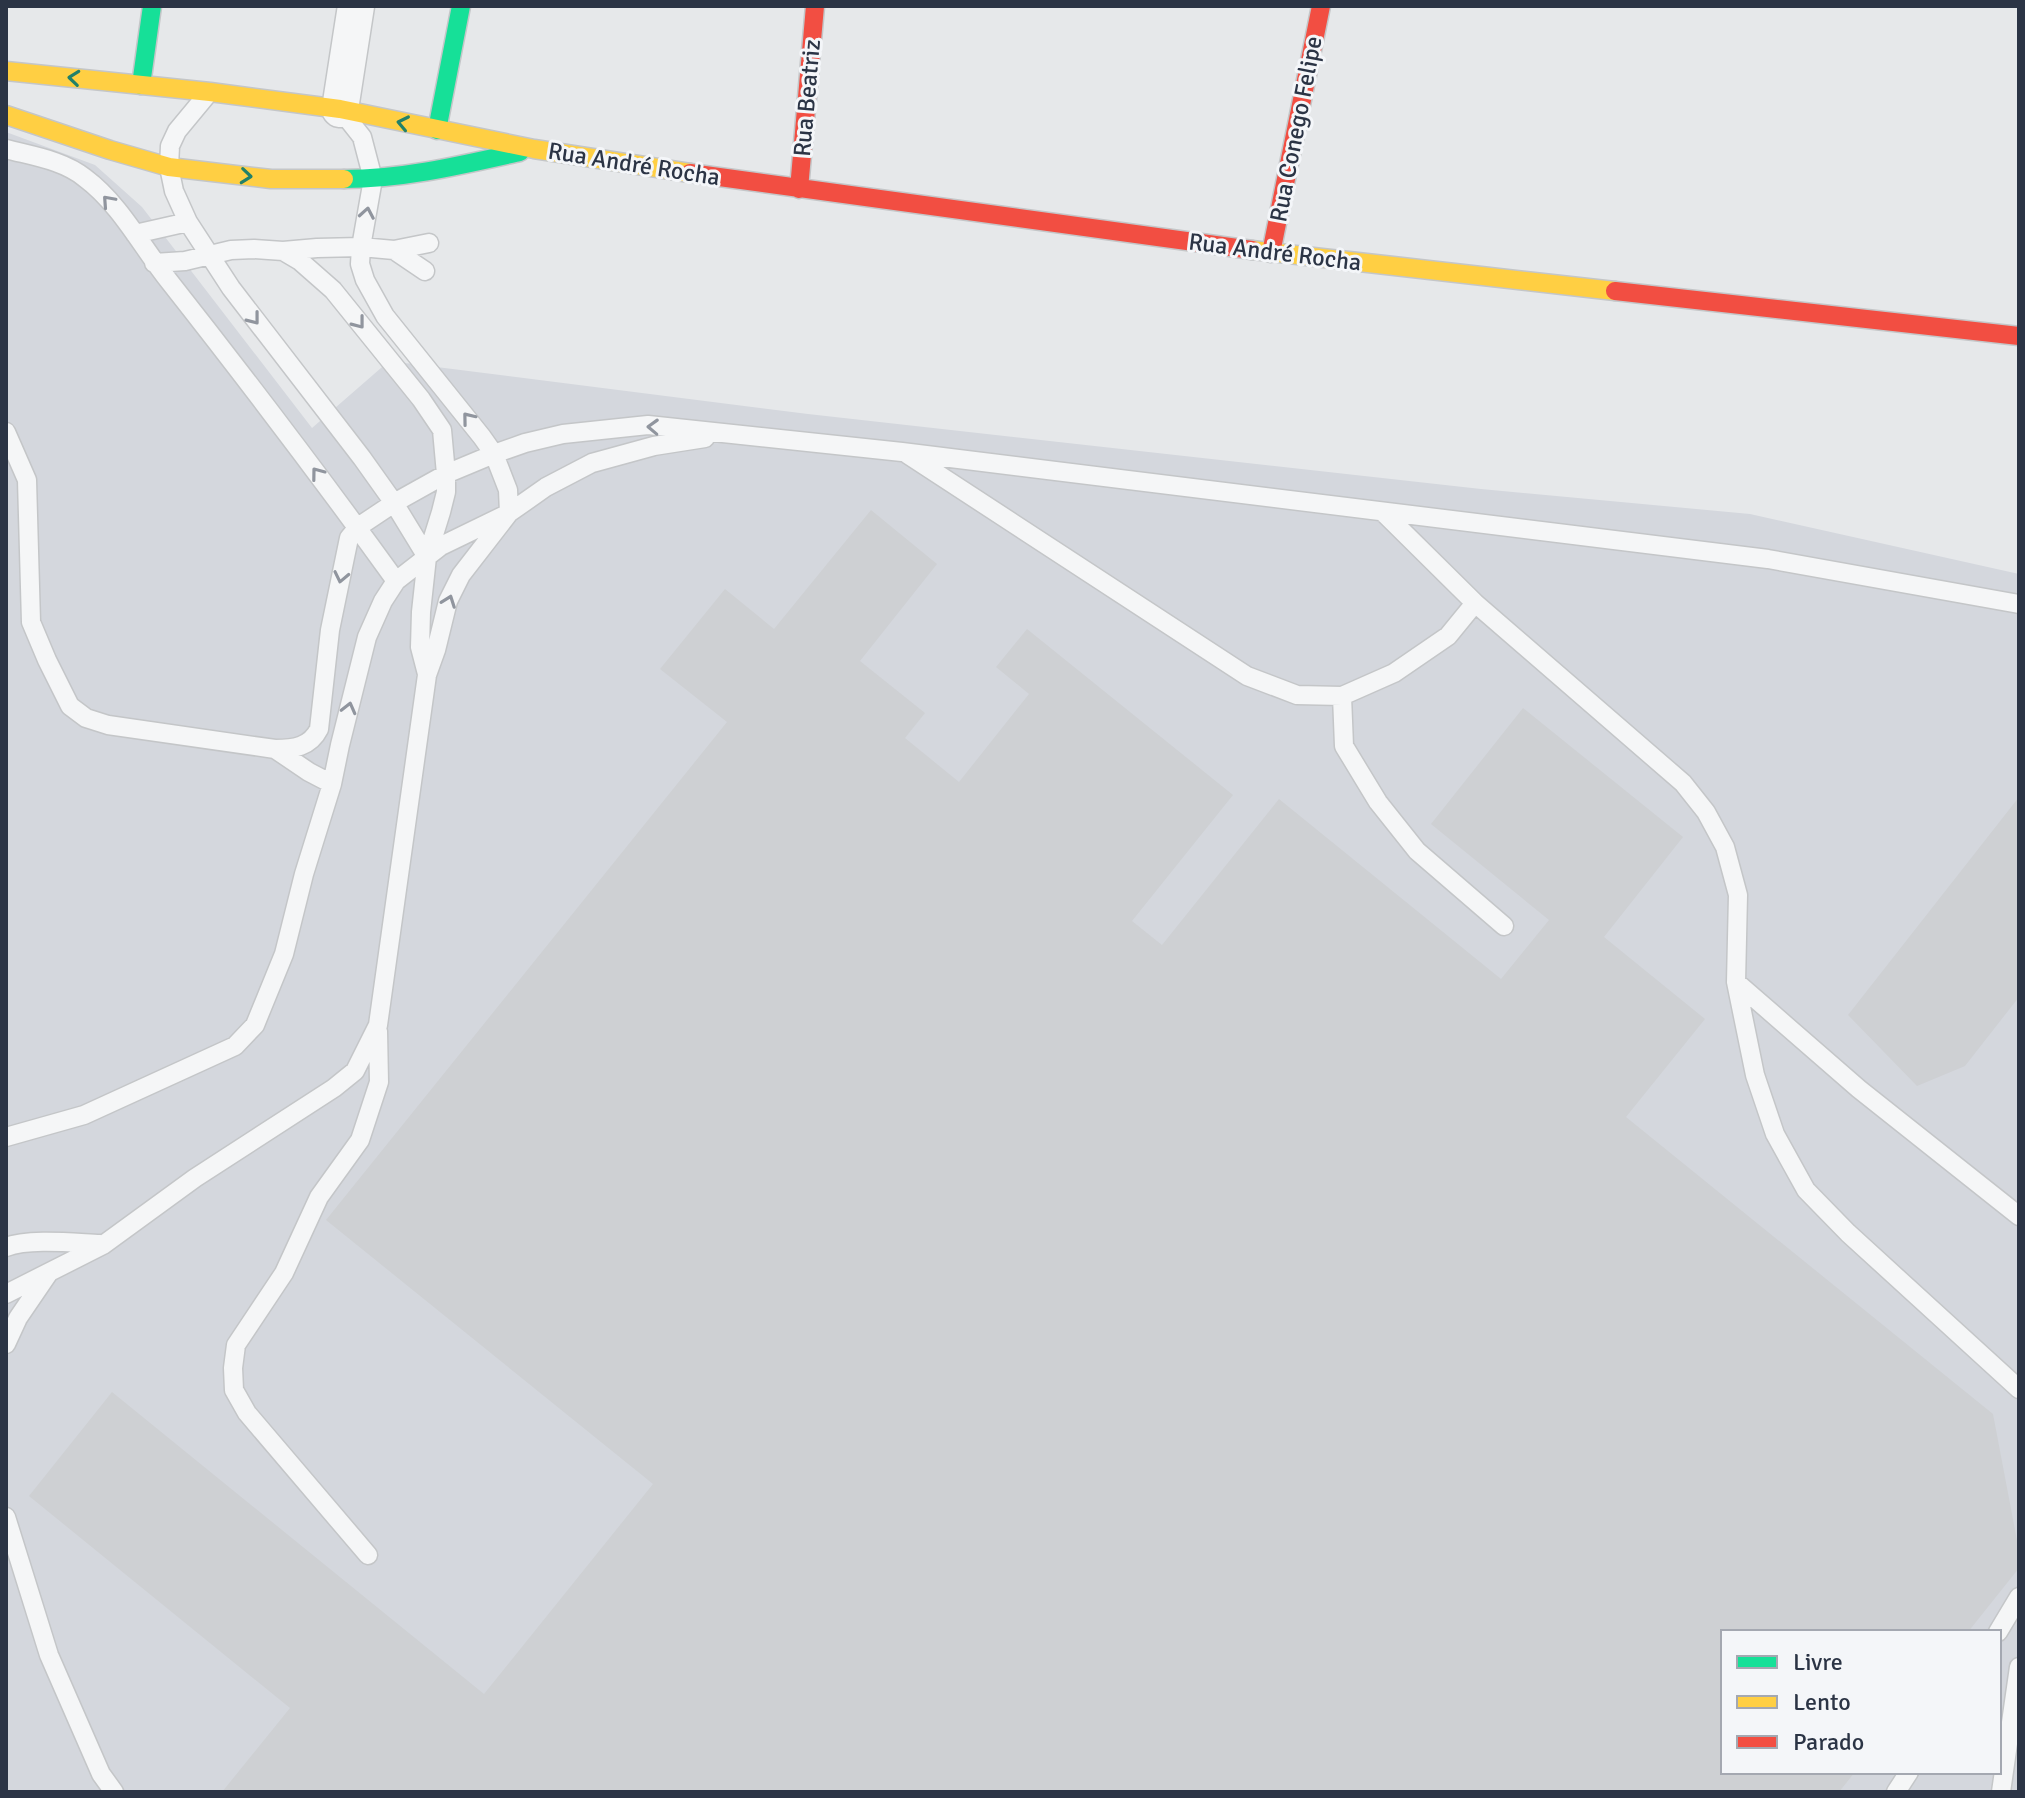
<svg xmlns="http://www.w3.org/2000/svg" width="2025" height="1798" font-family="Signika,sans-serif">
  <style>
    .built { fill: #d4d7dd; fill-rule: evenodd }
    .building { fill: #ced0d3 }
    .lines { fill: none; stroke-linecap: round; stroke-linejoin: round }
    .lane-casing { stroke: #c4c6c8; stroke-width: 21 }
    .street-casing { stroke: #c4c6c8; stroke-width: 39 }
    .fast-casing { stroke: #c4c6c8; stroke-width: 21 }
    .slow-casing { stroke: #c4c6c8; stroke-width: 21 }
    .jam-casing { stroke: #c4c6c8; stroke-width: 21 }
    .lane { stroke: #f5f6f7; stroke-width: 18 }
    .street { stroke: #f5f6f7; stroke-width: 36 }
    .fast { stroke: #16e098; stroke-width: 18 }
    .slow { stroke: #ffcf43; stroke-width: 18 }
    .jam { stroke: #f24e42; stroke-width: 18 }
    .oneway { stroke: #22816a }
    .oneway2 { stroke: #90959e }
    .labels { text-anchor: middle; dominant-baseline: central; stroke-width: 6; stroke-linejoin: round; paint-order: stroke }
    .street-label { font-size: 24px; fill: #2b3445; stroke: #f4f6f9 }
  </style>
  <rect width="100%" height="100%" fill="#e6e8ea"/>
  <path class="built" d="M6,132L95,165L142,207L312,428L389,361L808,414L1481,489L1750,514L2019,574V1792H6ZM1723,1632H1999V1772H1723Z"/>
  <path class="building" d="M871,510L937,564L860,661L925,713L905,738L959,782L1029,694L996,667L1027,629L1233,795L1132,921L1162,945L1279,799L1501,979L1549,920L1431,824L1523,708L1683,837L1604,937L1705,1019L1626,1117L1993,1414L2019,1551V1568L1968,1632H1723V1772H1855L1839,1792H222L290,1708L29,1496L112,1392L484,1694L653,1484L326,1220L727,722L660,669L725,589L774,629Z
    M2019,797V997L1965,1066L1917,1086L1848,1015Z"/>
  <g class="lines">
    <defs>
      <path id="lane" d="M206,96L177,131L170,146L169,167L174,191L188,222L231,288L362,458L394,503L427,557
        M6,149C32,156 63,160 85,178C120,204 142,247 169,281C247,380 323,480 396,581
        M135,234L188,222
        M394,250L425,271
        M283,251L300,261L333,290L421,399L442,430L446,474V492L441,512L427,557L421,612L420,647L427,674
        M154,263L185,261L231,250L254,249L283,251L317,248L361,247L394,250L429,243
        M6,432L27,480L31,622L47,660L70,706L86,718L108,725L275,749C294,749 310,747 319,729L330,630L349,538L358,527L394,503L446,474L494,454L525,443L563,434L648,425L902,452L1768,559L2019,604
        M907,454L1247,676L1297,695L1342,696L1394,673L1448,636L1475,603
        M1383,512L1475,603L1683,783L1706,812L1725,847L1738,895L1736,982L1859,1089L2019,1216
        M1342,696L1344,746L1378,802L1417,851L1504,926
        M275,749L309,772L332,784
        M1736,982L1755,1075L1775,1134L1806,1190L1848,1233L2019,1389
        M6,1137L84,1115L235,1046L255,1025L284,954L304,874L332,784L340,745L367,637L383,601L396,581L441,546L509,513L508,490L494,454L482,437L385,316L365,280L360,264L361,247L373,179L362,137L347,118
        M6,1247C29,1238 75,1243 100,1244
        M6,1294L103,1245L195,1178L334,1088L355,1071L378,1025L427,675L436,650L448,601L461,575L509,513L546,487L592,463L654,446L705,438
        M6,1344L18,1318L48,1274
        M6,1517L49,1655L101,1774L114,1792
        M368,1555L247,1413L234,1390L233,1368L236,1345L284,1273L319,1197L360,1140L379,1082L378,1031
        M1998,1632L2019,1597
        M1896,1792L1909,1772
        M2001,1792L2019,1667"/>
      <path id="street" d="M340,109L356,6"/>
      <path id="fast" d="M141,85L152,6
        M437,130L461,6
        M344,179C404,179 462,165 520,152"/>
      <path id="slow" d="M6,71L210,92L340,109L534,149L690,173
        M6,115L110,150L169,167L271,179H344
        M1252,250L1615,291"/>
      <path id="jam" d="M690,173L1252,250
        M799,189L815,6
        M1271,253L1321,6
        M1615,291L2019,336"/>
    </defs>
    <use href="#lane" class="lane-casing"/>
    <use href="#street" class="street-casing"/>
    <use href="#fast" class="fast-casing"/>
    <use href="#slow" class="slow-casing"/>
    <use href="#jam" class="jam-casing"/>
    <use href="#lane" class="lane"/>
    <use href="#street" class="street"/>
    <use href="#fast" class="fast"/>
    <use href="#slow" class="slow"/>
    <use href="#jam" class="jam"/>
  </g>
  <defs><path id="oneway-chevron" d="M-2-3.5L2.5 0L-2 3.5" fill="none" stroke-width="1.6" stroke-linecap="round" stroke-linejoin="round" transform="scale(2)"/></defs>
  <g class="oneway">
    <use href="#oneway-chevron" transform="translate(74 78) rotate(-174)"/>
    <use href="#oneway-chevron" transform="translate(403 123) rotate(-168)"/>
    <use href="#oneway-chevron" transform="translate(246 176) rotate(6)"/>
  </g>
  <g class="oneway2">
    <use href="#oneway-chevron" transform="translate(108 201) rotate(-132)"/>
    <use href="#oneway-chevron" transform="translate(367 213) rotate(-80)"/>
    <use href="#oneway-chevron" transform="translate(254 319) rotate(52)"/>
    <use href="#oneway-chevron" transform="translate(359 323) rotate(52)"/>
    <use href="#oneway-chevron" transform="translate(468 418) rotate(-129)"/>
    <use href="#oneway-chevron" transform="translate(653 427) rotate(-178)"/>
    <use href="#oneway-chevron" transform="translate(317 473) rotate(-127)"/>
    <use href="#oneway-chevron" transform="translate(341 577) rotate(102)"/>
    <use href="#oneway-chevron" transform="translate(449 601) rotate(-70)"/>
    <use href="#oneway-chevron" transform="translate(349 708) rotate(-76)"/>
  </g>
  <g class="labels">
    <g class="street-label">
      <text transform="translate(807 98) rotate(-85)">Rua Beatriz</text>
      <text transform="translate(1296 129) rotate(-79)">Rua Conego Felipe</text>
      <text transform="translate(634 164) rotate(9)">Rua André Rocha</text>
      <text transform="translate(1275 252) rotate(7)">Rua André Rocha</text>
    </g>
  </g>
  <rect width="2025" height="1798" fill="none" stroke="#2b3445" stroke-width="16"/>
  <rect x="1721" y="1630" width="280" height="144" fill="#f4f6f9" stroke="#a4a8b1" stroke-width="2"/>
  <rect x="1737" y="1656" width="40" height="12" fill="#16e098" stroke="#a4a8b1" stroke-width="2"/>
  <text x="1793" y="1670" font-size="24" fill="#2b3445">Livre</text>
  <rect x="1737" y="1696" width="40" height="12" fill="#ffcf43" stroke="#a4a8b1" stroke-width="2"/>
  <text x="1793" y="1710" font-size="24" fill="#2b3445">Lento</text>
  <rect x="1737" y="1736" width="40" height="12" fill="#f24e42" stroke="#a4a8b1" stroke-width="2"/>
  <text x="1793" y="1750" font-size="24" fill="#2b3445">Parado</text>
</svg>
